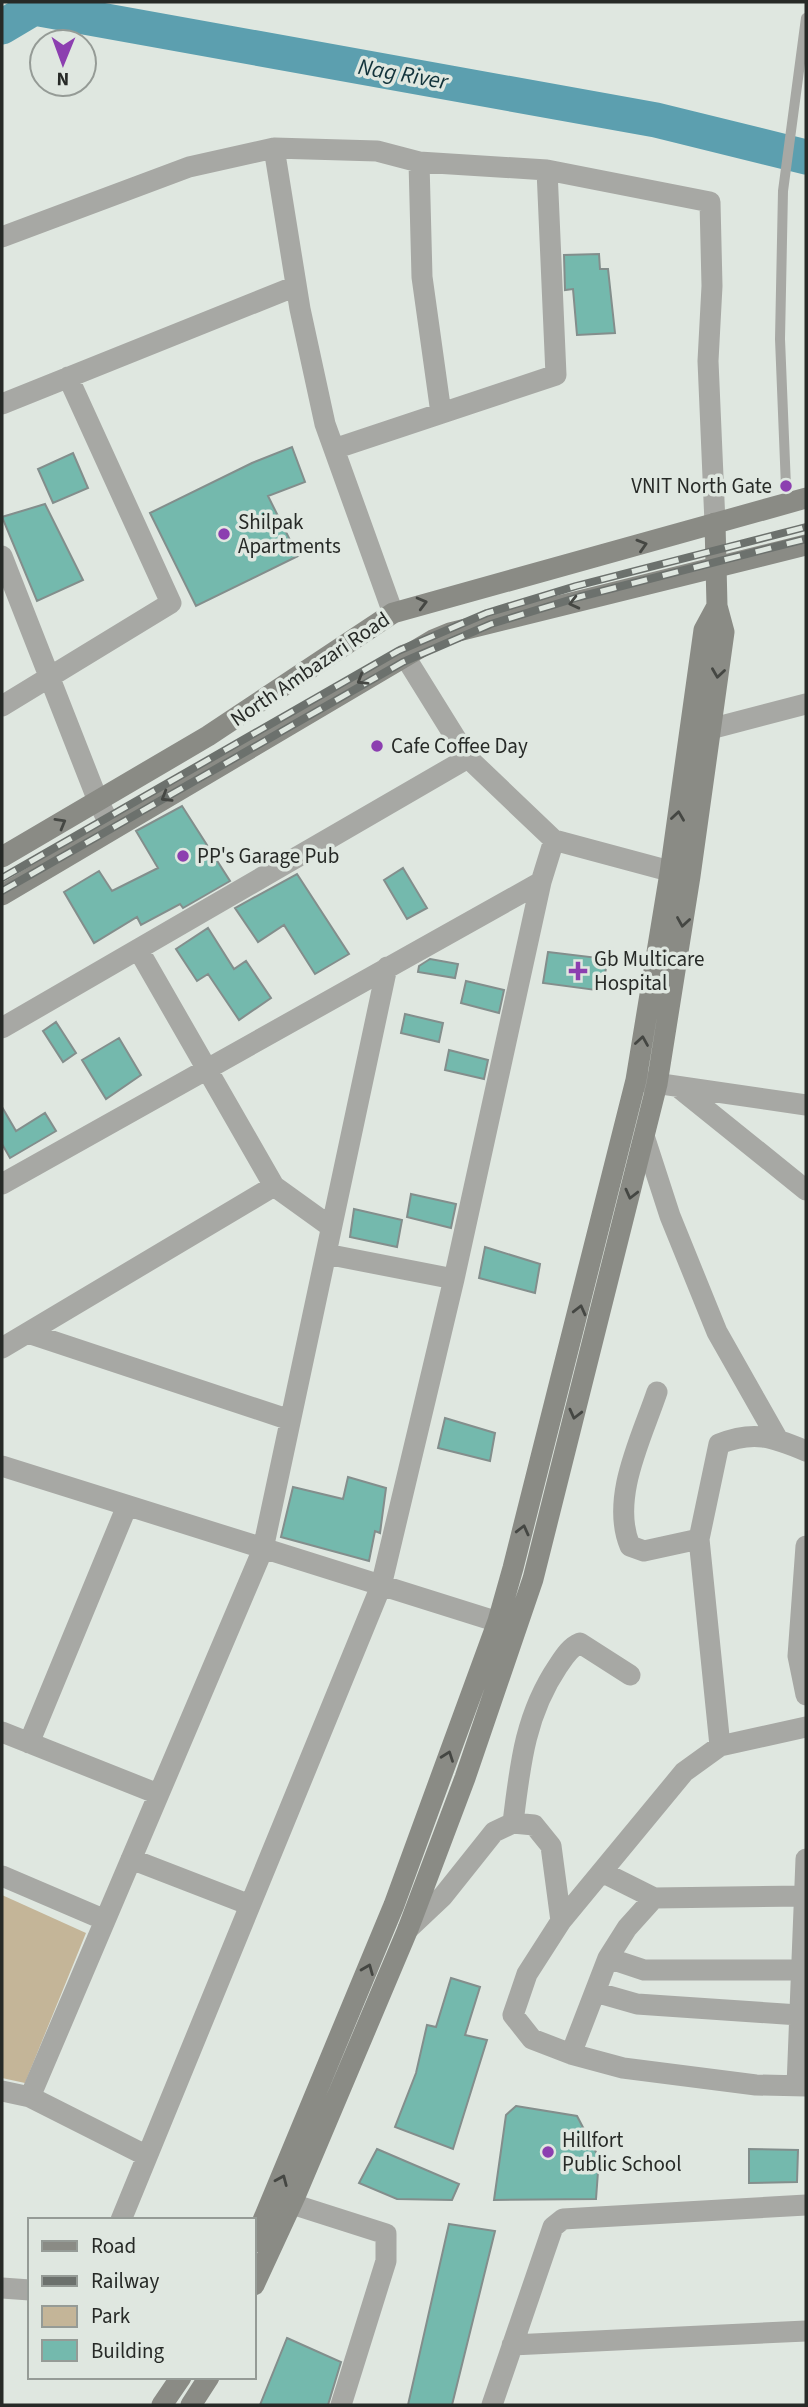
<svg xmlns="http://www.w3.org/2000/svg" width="808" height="2407" font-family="'Source Sans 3',sans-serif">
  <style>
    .green { fill: #c4b598 }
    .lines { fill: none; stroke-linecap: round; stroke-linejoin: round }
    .river { stroke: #5c9faf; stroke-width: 35 }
    .building { fill: #74b9ad; stroke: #838e8c; stroke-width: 2 }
    .lane { stroke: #a7a8a4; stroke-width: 10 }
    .street { stroke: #a7a8a4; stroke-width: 21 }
    .secondary { stroke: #8a8b85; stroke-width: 21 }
    .rail-casing { stroke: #6c716d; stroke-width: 8 }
    .rail { stroke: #dfe7e0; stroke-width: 5; stroke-dasharray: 16; stroke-linecap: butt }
    .oneway { stroke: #454743 }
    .poi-dot { fill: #8c3fb0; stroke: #dfe7e0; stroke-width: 2.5 }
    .labels { text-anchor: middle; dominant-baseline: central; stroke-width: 7; stroke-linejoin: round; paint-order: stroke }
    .poi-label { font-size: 21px; fill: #272a27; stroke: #dfe7e0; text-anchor: start }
    .street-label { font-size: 21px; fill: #272a27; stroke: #dfe7e0 }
    .water-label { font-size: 23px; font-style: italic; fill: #11323a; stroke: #dfe7e0 }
  </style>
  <rect width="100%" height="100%" fill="#dfe7e0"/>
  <path class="green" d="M2,1895L86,1933L25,2083L2,2078Z"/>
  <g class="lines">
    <path class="river" d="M2,27L34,8L656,120L806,157"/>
  </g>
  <path class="building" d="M599,254L600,269H608L615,333L577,335L573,289L565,290L564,255Z
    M292,447L305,482L268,496L298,556L196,606L150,513L252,463Z
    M73,453L88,488L53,503L38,469Z
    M45,504L83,580L37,601L2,517Z
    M182,806L230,881L183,908L180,904L141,925L137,917L94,943L64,892L99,871L112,891L158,868L136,831Z
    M403,868L427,908L407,919L384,880Z
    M297,874L349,954L315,974L284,925L258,942L235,908Z
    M208,928L234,969L246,961L271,998L239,1020L208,974L197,981L176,949Z
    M548,952L607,959L603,991L543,983Z
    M430,959L458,964L455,978L418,972L419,966Z
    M466,981L504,990L499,1013L461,1003Z
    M405,1014L443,1023L439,1042L401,1033Z
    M56,1022L76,1053L63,1062L43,1031Z
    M119,1038L141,1075L106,1099L82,1060Z
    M449,1050L488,1060L484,1079L445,1070Z
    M2,1107L16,1131L45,1113L56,1131L10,1158L2,1144Z
    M411,1194L456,1204L451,1228L407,1217Z
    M354,1209L402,1220L397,1247L350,1237Z
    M485,1247L540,1264L535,1293L479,1278Z
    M445,1418L495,1433L490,1461L438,1448Z
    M348,1477L386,1488L380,1533L375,1531L369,1561L281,1537L293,1487L343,1499Z
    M451,1978L480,1987L465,2035L487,2040L453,2149L395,2127L416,2073L427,2025L436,2027Z
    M516,2106L577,2116L599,2158L596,2199L494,2200L506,2115Z
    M377,2149L459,2184L452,2200L397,2199L359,2183Z
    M749,2149L798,2150L797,2182L749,2183Z
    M449,2224L495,2231L452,2405H408Z
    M287,2338L341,2362L328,2405H260Z"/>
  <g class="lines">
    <path class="lane" d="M786,487L780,339L783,191L806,18"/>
    <path class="street" d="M274,148L377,151L419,162L547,170L556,375L334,449
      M419,162L422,277L441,413
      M547,170L710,202L712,286L708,361L715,523
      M2,237L189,167L274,148L300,309L325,424L393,613
      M2,404L296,286
      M2,556L98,801L112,829
      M404,655L468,758L554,840L688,876
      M2,706L171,603L68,377
      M710,729L806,704
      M138,949L274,1186L331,1227
      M2,1028L468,758
      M641,1081L806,1105
      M678,1087L806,1190
      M645,1139L670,1216L717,1332L777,1438
      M2,1184L541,882L554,840
      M326,1254L454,1279
      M28,1333L290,1420
      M2,1348L274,1186
      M657,1392C642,1437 610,1498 630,1546L644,1551L699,1539
      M2,1466L514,1627
      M806,1546L798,1656L806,1695
      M2,1732L158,1794
      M29,1743L127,1506
      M720,1746L699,1539L719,1444C754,1430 773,1437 806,1451
      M513,1823C520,1765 525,1715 558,1666C564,1657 570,1647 580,1643L630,1675
      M131,1859L250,1905
      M602,1872L654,1898
      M2,1876L105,1920
      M561,1921L684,1772L720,1746L806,1727
      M408,1929L443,1896L494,1832L513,1823L534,1825L551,1846L561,1921L527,1974L513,2015L532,2039L571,2054L623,2068L756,2085L806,2086
      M608,1958L644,1970H806
      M595,1992L637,2004L799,2015
      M571,2054L608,1958L627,1928L654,1898L804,1896
      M797,2086L806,1859
      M2,2091L30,2097L147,2156
      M30,2097L263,1549L387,967
      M292,2204L386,2234V2261L341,2405
      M121,2220L381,1586L454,1279L541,882
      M2,2288L30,2290
      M512,2345L806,2331
      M492,2405L553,2227L563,2219L806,2205"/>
    <path class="secondary" d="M2,857L208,736L393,613L806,498
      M2,895L433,640L450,633L806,545
      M254,2242L394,1905L498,1621L513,1568L636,1080L670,873L704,630L717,606
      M254,2285L296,2194L408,1929L465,1778L533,1579L657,1084L690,876L724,632L717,606L715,523
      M162,2405L181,2377
      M191,2405L209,2377"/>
    <defs>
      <path id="rail" d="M2,878L398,651L487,613L576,586L806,527
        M2,891L403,662L491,624L579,597L806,539"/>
    </defs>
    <use href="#rail" class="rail-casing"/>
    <use href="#rail" class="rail"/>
  </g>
  <defs><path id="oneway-chevron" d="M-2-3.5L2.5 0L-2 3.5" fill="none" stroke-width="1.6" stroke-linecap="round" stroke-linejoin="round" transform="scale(1.75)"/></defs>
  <g class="oneway">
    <use href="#oneway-chevron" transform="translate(642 545) rotate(-17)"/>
    <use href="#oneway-chevron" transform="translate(422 603) rotate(-15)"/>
    <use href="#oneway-chevron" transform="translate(574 603) rotate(166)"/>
    <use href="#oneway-chevron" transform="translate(718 673) rotate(98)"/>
    <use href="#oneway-chevron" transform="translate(362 680) rotate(149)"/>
    <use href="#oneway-chevron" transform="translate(166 797) rotate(149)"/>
    <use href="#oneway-chevron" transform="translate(678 816) rotate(-82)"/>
    <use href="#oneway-chevron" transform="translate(61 823) rotate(-30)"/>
    <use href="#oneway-chevron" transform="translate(683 922) rotate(99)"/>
    <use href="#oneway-chevron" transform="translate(642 1041) rotate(-81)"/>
    <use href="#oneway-chevron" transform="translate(631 1194) rotate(104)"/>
    <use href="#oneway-chevron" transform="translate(580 1310) rotate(-76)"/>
    <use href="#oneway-chevron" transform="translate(575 1414) rotate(104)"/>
    <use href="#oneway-chevron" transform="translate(523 1530) rotate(-76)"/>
    <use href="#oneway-chevron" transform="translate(448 1756) rotate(-70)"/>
    <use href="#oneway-chevron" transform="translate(368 1969) rotate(-68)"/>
    <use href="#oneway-chevron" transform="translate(282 2180) rotate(-67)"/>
  </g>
  <g class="poi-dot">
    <circle cx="786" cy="486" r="7"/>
    <circle cx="224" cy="534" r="7"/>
    <circle cx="377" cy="746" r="7"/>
    <circle cx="183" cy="856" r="7"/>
    <path d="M574.5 960.5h7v7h7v7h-7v7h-7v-7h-7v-7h7z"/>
    <circle cx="548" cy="2152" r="7"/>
  </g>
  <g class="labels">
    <g class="poi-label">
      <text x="772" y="486" text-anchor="end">VNIT North Gate</text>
      <text x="238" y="522">Shilpak<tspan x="238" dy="24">Apartments</tspan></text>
      <text x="391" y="746">Cafe Coffee Day</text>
      <text x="197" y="856">PP's Garage Pub</text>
      <text x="594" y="959">Gb Multicare<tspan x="594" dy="24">Hospital</tspan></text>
      <text x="562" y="2140">Hillfort<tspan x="562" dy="24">Public School</tspan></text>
    </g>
    <g class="street-label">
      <text transform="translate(310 669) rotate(-34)">North Ambazari Road</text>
    </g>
    <g class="water-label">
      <text transform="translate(403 74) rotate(10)">Nag River</text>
    </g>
  </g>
  <rect width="808" height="2407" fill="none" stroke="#272a27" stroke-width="7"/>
  <rect x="28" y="2218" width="228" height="161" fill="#dfe7e0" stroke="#959b96" stroke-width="2"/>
  <rect x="42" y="2241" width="35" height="10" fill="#8a8b85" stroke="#959b96" stroke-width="2"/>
  <text x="91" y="2253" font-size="21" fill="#272a27">Road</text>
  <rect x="42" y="2276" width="35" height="10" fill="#6c716d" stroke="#959b96" stroke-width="2"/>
  <text x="91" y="2288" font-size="21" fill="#272a27">Railway</text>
  <rect x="42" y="2306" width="35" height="21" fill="#c4b598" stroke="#959b96" stroke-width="2"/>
  <text x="91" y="2323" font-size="21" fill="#272a27">Park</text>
  <rect x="42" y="2340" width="35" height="21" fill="#74b9ad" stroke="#959b96" stroke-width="2"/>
  <text x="91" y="2358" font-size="21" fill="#272a27">Building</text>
  <g transform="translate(63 63) rotate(181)"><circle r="33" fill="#dfe7e0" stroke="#959b96" stroke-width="2"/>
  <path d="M0-5L12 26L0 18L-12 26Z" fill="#8c3fb0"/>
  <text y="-10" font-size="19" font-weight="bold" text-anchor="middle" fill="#272a27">N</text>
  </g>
</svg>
